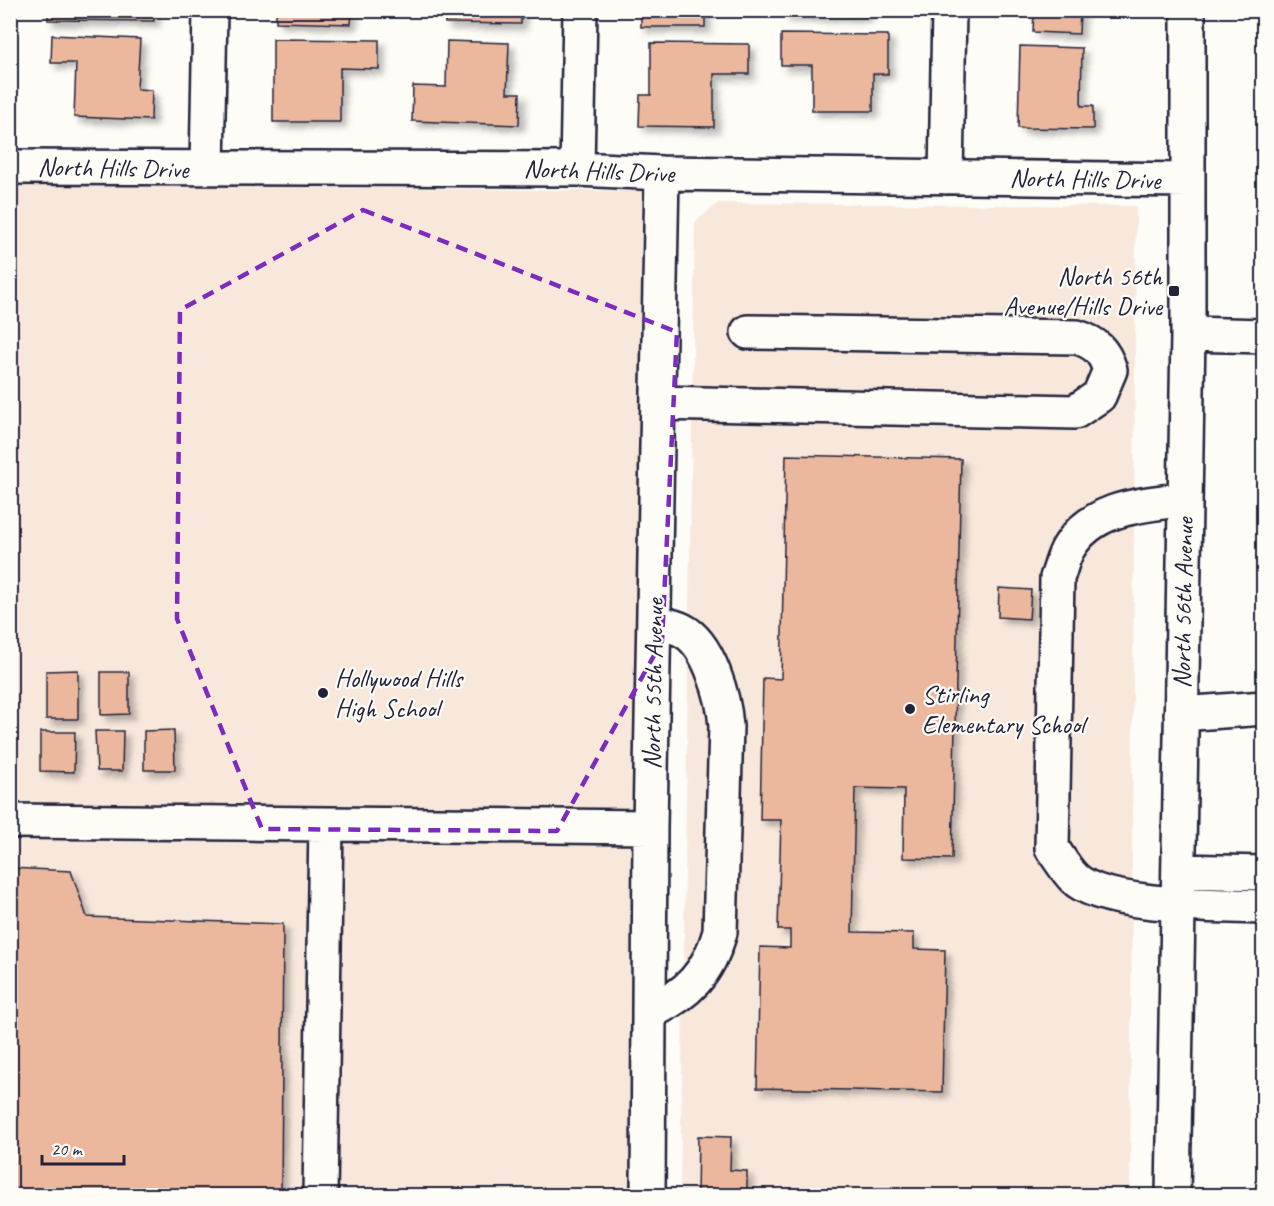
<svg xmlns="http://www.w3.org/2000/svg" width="1274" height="1206" font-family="Caveat,sans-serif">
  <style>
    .built { fill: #f8e8dc }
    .building { fill: #ebb89e; stroke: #22223b; stroke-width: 1.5; filter: url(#shadow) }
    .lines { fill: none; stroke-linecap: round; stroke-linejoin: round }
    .minor-casing { stroke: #22223b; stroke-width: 38 }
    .minor { stroke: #fdfcf7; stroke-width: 33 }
    .marked { fill: none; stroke: #7b2cbf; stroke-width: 4.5; stroke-dasharray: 12 8; stroke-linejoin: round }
    .poi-dot { fill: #22223b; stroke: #fdfcf7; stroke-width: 2 }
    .labels { text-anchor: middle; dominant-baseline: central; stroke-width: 4.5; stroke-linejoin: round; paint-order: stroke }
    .street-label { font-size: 26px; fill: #22223b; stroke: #fdfcf7 }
    .poi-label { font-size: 26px; fill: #22223b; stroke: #fdfcf7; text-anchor: start }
  </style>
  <defs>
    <filter id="shadow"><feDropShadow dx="5.5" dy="5.5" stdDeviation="3" flood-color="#0004"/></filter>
  </defs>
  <rect width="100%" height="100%" fill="#fdfcf7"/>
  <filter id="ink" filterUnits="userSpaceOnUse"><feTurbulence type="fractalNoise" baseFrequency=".0167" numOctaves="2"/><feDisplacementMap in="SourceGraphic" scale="12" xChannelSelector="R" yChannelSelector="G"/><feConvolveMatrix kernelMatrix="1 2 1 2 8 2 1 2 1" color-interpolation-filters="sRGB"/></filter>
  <g filter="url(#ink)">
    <path class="built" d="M11,184L642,191L631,1195L11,1196Z
      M718,203L1136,206L1130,1195L680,1196L695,222Z"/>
    <path class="building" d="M48,10H154V21L48,20Z
      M276,10H352L351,24L276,22Z
      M445,10H521V24L445,23Z
      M641,10H705V27H641Z
      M784,10H868V16H784Z
      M1034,10H1080L1079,34L1033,32Z
      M781,34L888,35V74H873V111H812V65H781Z
      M52,35L140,39L137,89L152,90L151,120L74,117L76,63H51Z
      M273,39L379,40V69L340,68V122H273Z
      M447,41L509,43L507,93H520L519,125L412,121L413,86L446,87Z
      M651,43L749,44V74H714V127L639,126L640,95H651Z
      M1020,46L1082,48L1081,106H1093V129L1018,128Z
      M786,455L961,459L952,859L903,858L904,789L855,788L852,932L914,933V949L945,950L942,1092L757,1088L760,947L790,948V930H778L781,820H760L763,678L781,679Z
      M999,588L1031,590L1029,619L998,617Z
      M78,670V719H46V671Z
      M101,672H129V714L101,715Z
      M174,730L175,770H144V731Z
      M95,731H123L122,771H97Z
      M40,732H75L74,772L40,771Z
      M10,868L71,871L87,917L283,924L281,1196H10Z
      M698,1136L731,1137L730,1170L747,1171V1196H697Z"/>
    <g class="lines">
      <defs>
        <path id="minor" d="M10,167L577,169L662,173L1187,180
          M207,168L210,10
          M577,169L580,10
          M946,177L949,10
          M1188,334L1264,336
          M658,403L1075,412L1099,396L1110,370C1104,351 1096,343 1077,337L748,332
          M1185,499C1143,505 1094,506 1069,547C1063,556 1061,568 1057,578L1052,848C1059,858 1066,870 1074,878C1104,908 1221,905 1264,907
          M1181,714L1264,708
          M10,821L650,827
          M1179,871L1264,873
          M650,1012C688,994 708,974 720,932L726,726C724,698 709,643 682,630C674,626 663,624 655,622
          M320,1196L326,824
          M648,1196L650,827L662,173
          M1173,1196L1188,334V10"/>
      </defs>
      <use href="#minor" class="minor-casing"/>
      <use href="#minor" class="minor"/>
    </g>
  </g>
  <path class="marked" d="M363,210L677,332L662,641L557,831L262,829L177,619L180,310Z"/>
  <g class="poi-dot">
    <rect x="1168" y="285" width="12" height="12" rx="3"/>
    <circle cx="323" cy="693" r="6"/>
    <circle cx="910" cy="709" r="6"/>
  </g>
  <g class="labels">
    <g class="street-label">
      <text transform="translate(113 168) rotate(1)">North Hills Drive</text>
      <text transform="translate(599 171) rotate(2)">North Hills Drive</text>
      <text transform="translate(1085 179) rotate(1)">North Hills Drive</text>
      <text transform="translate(1183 603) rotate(-89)">North 56th Avenue</text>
      <text transform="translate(653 684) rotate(-89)">North 55th Avenue</text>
    </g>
    <g class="poi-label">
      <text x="1162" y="276" text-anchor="end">North 56th<tspan x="1162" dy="30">Avenue/Hills Drive</tspan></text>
      <text x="335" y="678">Hollywood Hills<tspan x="335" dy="30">High School</tspan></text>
      <text x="922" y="694">Stirling<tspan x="922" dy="30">Elementary School</tspan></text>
    </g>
  </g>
  <rect width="1274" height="1206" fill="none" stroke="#fdfcf7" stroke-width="36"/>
  <rect x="18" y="18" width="1238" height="1170" fill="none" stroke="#22223b" stroke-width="2" filter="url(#ink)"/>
  <path d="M42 1155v9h82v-9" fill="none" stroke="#22223b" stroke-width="3"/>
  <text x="51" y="1155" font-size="18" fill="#22223b" stroke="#fdfcf7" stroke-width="4.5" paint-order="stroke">20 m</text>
</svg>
